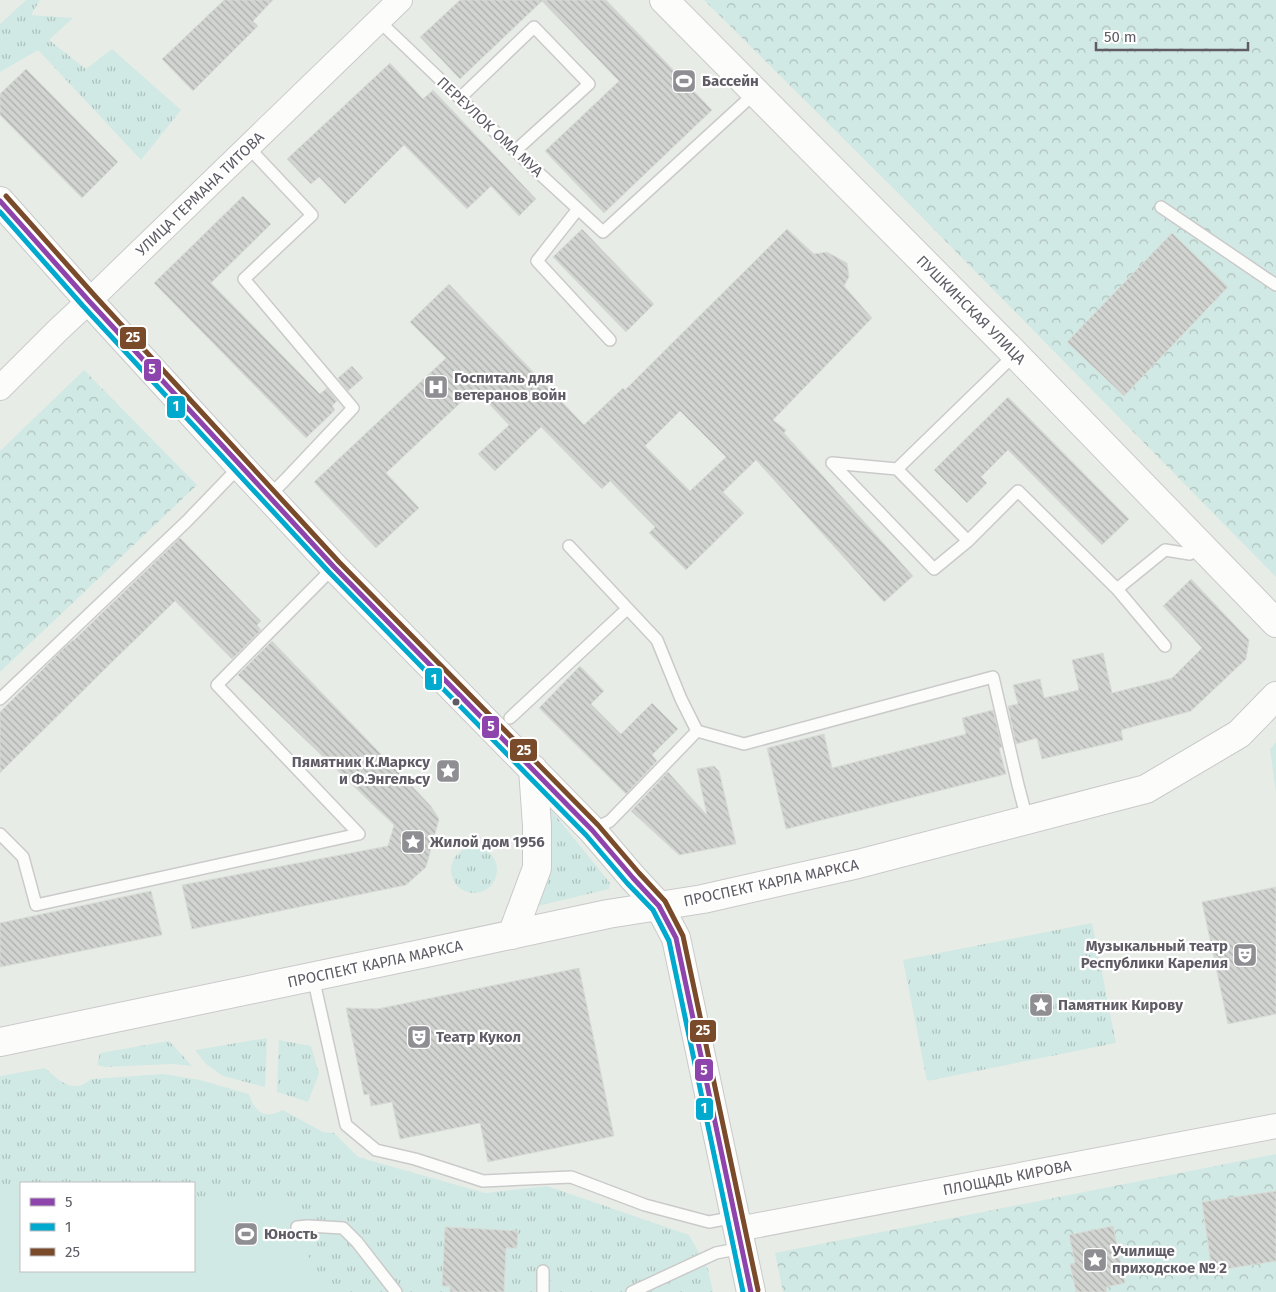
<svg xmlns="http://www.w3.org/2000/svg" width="1276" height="1292" font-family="'Fira Sans',sans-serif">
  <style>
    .grass { fill: url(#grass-tufts); fill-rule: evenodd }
    .forest { fill: url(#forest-crowns) }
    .pitch { fill: #d1e9e4 }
    .building { fill: url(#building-back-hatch); stroke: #d8dcd6; fill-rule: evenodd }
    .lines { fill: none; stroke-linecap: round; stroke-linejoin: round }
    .lane-casing { stroke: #cacaca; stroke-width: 14 }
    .street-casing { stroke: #cacaca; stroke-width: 26 }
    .secondary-casing { stroke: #c9c9ca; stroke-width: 30 }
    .lane { stroke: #fcfcfb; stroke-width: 11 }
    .street { stroke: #fcfcfb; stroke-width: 24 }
    .secondary { stroke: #fcfcfb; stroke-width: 28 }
    .bus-1-casing { stroke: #fff; stroke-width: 9 }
    .bus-2-casing { stroke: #fff; stroke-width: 9 }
    .bus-3-casing { stroke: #fff; stroke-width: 9 }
    .bus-1 { stroke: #8e44ad; stroke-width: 5 }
    .bus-2 { stroke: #00a9ce; stroke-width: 5 }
    .bus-3 { stroke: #7a4b2a; stroke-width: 5 }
    .bus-dot { fill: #5f5c65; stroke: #fff; stroke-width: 2 }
    .labels { text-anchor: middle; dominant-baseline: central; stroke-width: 4.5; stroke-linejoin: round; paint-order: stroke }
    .poi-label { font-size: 15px; font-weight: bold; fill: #5f5c65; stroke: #fff; text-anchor: start }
    .street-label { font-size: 15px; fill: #5f5c65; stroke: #fff }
    .line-badge { stroke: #fff; stroke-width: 2 }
    .badge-label { font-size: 14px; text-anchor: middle; font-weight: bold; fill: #fff }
  </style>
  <defs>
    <pattern id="grass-tufts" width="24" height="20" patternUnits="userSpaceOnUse" patternTransform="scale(1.25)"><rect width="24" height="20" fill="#d1e9e4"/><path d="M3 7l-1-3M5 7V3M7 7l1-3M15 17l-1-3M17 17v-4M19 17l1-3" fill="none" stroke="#adc0bc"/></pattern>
    <pattern id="forest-crowns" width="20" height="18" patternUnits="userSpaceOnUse" patternTransform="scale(1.25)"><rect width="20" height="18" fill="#d1e9e4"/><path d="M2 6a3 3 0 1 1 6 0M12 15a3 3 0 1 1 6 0" fill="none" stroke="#adc0bc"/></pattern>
    <pattern id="building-back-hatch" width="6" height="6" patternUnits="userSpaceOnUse" patternTransform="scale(1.25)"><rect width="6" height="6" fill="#d1d4d1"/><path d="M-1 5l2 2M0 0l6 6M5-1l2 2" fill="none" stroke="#adafad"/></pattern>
  </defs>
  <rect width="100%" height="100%" fill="#e8ece7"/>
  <path class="grass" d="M26,0H40L31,15L73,18L49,40L86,69L112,49L181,110L141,160L38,50L0,72V24Z
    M1276,742V793L1270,749Z
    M547,805L610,883L609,889L533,907L543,882L552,847Z
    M451 870a23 23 0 1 1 46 0a23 23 0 1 1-46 0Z
    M1092,923L1116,1043L927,1081L903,960Z
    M267,1038L265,1087L223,1076L206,1064L195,1050Z
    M279,1040L311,1046L319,1074L308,1102L277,1092Z
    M169,1041L192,1066L172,1064L105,1067L97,1065L100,1053Z
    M45,1068C60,1081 73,1095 91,1079L163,1074L200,1080L249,1094C252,1104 259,1117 272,1114C276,1114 279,1111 283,1110L323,1132L334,1133L358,1157L485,1193L547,1186L689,1235L708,1269L713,1292H0V1076ZM21,1183H194V1271H21Z"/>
  <path class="forest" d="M704,0H1276V577L908,203Z
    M84,370L197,485L0,672V451Z
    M1276,1154V1292H783L775,1253Z"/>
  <path class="pitch" d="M0,1188L21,1189V1271H194V1197L296,1201L298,1242L311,1260L321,1284L323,1292H0Z"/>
  <path class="building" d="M224,0H273L253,21L258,26L193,91L162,59Z
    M460,0H606L712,110L604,213L545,151L619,81L542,1L460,79L420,37Z
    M390,63L423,99L433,90L536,199L519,216L491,186L467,209L404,145L345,204L319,177L311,184L287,159Z
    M26,69L118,162L82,198L0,115V94Z
    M243,196L271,224L211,283L320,394L327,388L337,401L332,406L335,410L306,438L154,283Z
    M582,229L654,304L626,332L553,257Z
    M787,229L814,254L827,252L847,263L849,277L844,286L872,318L773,420L786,430L784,433L913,576L884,602L756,460L723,492L744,513L686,570L649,533L655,527L610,481L602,489L541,427L495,471L478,454L509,425L475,389L386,473L419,508L376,548L314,482L446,358L410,322L449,284L584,425L623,388L625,390ZM680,411L726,457L690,491L645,446Z
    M1172,233L1228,287L1124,396L1067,342Z
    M352,366L363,378L348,391L338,378Z
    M1008,397L1129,519L1102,545L1008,450L981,477L987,483L967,503L934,470Z
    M180,538L261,621L257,625L261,630L232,659L175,601L112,662L0,773V712L62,650L73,640V641Z
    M1191,579L1249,640L1246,659L1191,711L1121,730L1123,740L1042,759L1037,738L1016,744L1008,706L1018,704L1013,685L1040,679L1044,698L1079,690L1072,660L1103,653L1112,693L1172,678L1202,648L1163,606Z
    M272,641L431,806L439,819L426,867L406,885L192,929L182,885L388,846L394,825L238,675Z
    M580,666L604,691L591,704L621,734L652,703L678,729L652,755L657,761L626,794L539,708Z
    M993,710L1002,747L999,748L1006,774L786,829L767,748L824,734L832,768L966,734L962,718Z
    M714,766L719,771L736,844L679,855L631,811L668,772L707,815L697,769Z
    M1276,887V1014L1228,1024L1202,902Z
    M151,891L162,935L0,967V923Z
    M579,968L614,1136L488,1162L480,1123L400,1139L392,1102L371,1106L369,1094L364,1095L346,1008L377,1009Z
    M1276,1191V1261L1212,1271L1202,1202Z
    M1113,1226L1125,1283L1106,1287L1107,1292H1076L1070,1264L1075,1263L1069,1235Z
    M445,1227L518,1231L517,1248H506L504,1292H450V1286H442Z"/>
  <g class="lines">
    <defs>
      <path id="lane" d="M379,21L515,151L603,232L756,92
        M460,98L534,27L589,84L515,151
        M248,147L312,215L244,279L353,408L285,480L269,496
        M1161,207L1276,285
        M578,209L537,261L610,340
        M832,463L934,569L968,541L1018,491L1117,589L1165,646
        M832,463L897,469L1005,364L1016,355
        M897,469L968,541
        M569,546L657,640L681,699L697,731L744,744L993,677L1018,785L1027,819
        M334,567L217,685L359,834
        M1117,589L1165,550L1190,554L1200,545
        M0,699L187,521L240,466
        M510,718L627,609
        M592,830L610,821L697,731
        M0,834L23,857L36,905L359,834
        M313,977L346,1125L376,1150L415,1159L483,1181L571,1177L645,1205L709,1222L736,1217
        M297,1227L308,1226L343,1228L357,1242L396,1292
        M543,1271V1292
        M632,1292L716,1253L742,1248"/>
      <path id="street" d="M0,388L57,331L89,301L400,0
        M738,1229L1276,1126"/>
      <path id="secondary" d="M664,0L1016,355L1276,623
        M0,201L89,301L240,466L334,567L592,830L633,878L659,906L676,938L751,1292
        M512,935L537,868V826L533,769
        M0,1042L421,954L608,914L703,899L858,864L1146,789L1239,734L1276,696"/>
    </defs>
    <use href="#lane" class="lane-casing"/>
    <use href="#street" class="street-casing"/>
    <use href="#secondary" class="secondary-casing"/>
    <use href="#lane" class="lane"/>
    <use href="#street" class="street"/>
    <use href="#secondary" class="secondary"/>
    <defs>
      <path id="bus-1" d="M0,201L89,301L334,567L592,830L633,878L659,906L676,938L751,1292"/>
      <path id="bus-2" d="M0,212L83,306L329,572L586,835L627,883L653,910L669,941L743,1292"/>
      <path id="bus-3" d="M6,196L95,296L339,562L598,825L639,873L665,901L683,936L758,1290"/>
    </defs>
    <use href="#bus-1" class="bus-1-casing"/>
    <use href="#bus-2" class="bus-2-casing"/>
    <use href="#bus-3" class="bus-3-casing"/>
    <use href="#bus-1" class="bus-1"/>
    <use href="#bus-2" class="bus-2"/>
    <use href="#bus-3" class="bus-3"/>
  </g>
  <defs>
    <symbol id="stadium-square" viewBox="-11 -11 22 22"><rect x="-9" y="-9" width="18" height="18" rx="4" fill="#8f8e92" stroke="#fff"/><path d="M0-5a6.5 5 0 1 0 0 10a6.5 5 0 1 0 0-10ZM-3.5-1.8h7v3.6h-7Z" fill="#fff"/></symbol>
    <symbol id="hospital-square" viewBox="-11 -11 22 22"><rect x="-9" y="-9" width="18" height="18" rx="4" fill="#8f8e92" stroke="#fff"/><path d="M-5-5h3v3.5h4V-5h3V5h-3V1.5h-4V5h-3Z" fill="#fff"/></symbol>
    <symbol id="sight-square" viewBox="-11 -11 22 22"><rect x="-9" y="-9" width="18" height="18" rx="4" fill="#8f8e92" stroke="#fff"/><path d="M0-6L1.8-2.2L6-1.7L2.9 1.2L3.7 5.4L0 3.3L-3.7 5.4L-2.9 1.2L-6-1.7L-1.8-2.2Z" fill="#fff"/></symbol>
    <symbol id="theatre-square" viewBox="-11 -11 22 22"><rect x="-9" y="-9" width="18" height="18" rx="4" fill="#8f8e92" stroke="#fff"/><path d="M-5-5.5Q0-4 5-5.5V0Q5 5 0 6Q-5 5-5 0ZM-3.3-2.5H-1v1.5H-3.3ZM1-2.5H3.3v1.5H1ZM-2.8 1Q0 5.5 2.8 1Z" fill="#fff"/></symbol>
  </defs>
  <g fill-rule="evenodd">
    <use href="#stadium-square" x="670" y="67" width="28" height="28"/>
    <use href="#hospital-square" x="422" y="373" width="28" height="28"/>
    <use href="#sight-square" x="434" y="757" width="28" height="28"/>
    <use href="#sight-square" x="399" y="828" width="28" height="28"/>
    <use href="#theatre-square" x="1231" y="941" width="28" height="28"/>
    <use href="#sight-square" x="1027" y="991" width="28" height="28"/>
    <use href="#theatre-square" x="405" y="1023" width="28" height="28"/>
    <use href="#stadium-square" x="232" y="1220" width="28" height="28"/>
    <use href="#sight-square" x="1081" y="1246" width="28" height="28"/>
  </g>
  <circle class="bus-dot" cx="456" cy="702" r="4.5"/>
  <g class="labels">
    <g class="poi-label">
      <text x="702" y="81">Бассейн</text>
      <text x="454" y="378">Госпиталь для<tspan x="454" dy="17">ветеранов войн</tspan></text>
      <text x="430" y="762" text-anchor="end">Пямятник К.Марксу<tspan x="430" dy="17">и Ф.Энгельсу</tspan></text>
      <text x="430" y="842">Жилой дом 1956</text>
      <text x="1228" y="946" text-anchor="end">Музыкальный театр<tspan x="1228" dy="17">Республики Карелия</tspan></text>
      <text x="1058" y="1005">Памятник Кирову</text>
      <text x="436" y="1037">Театр Кукол</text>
      <text x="264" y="1234">Юность</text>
      <text x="1112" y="1251">Училище<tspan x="1112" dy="17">приходское № 2</tspan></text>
    </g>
    <g class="street-label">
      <text transform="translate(490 127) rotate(43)">ПЕРЕУЛОК ОМА МУА</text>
      <text transform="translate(200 194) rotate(-44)">УЛИЦА ГЕРМАНА ТИТОВА</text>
      <text transform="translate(971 310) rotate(45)">ПУШКИНСКАЯ УЛИЦА</text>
      <text transform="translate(771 883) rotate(-12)">ПРОСПЕКТ КАРЛА МАРКСА</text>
      <text transform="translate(375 964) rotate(-12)">ПРОСПЕКТ КАРЛА МАРКСА</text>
      <text transform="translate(1007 1178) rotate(-11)">ПЛОЩАДЬ КИРОВА</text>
    </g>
  </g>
  <g class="line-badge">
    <rect x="119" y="326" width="28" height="24" rx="5" fill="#7a4b2a"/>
    <rect x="143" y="358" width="19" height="24" rx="5" fill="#8e44ad"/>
    <rect x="166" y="395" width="20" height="24" rx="5" fill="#00a9ce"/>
    <rect x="424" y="667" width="19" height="24" rx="5" fill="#00a9ce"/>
    <rect x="481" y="715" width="19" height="24" rx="5" fill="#8e44ad"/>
    <rect x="509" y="738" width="29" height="24" rx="5" fill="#7a4b2a"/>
    <rect x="689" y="1019" width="28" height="24" rx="5" fill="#7a4b2a"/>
    <rect x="694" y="1058" width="20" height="24" rx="5" fill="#8e44ad"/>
    <rect x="695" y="1097" width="19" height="24" rx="5" fill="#00a9ce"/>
  </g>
  <g class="badge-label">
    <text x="133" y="342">25</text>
    <text x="152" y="374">5</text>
    <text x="176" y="411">1</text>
    <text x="434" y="684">1</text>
    <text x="491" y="731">5</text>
    <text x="524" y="755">25</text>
    <text x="703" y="1035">25</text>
    <text x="704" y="1075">5</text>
    <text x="704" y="1113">1</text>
  </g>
  <rect x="20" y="1182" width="175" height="90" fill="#ffffff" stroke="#bfbec1"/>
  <rect x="30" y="1198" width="25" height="8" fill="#8e44ad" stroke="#bfbec1"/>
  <text x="65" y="1207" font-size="15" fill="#5f5c65">5</text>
  <rect x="30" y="1223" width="25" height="8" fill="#00a9ce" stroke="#bfbec1"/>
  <text x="65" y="1232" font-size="15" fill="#5f5c65">1</text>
  <rect x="30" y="1248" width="25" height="8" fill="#7a4b2a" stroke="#bfbec1"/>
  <text x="65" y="1257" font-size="15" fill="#5f5c65">25</text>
  <path d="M1096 42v8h152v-8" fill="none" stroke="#5f5c65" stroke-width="2.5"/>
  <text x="1104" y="42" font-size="15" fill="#5f5c65" stroke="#ffffff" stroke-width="4" paint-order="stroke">50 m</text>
</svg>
